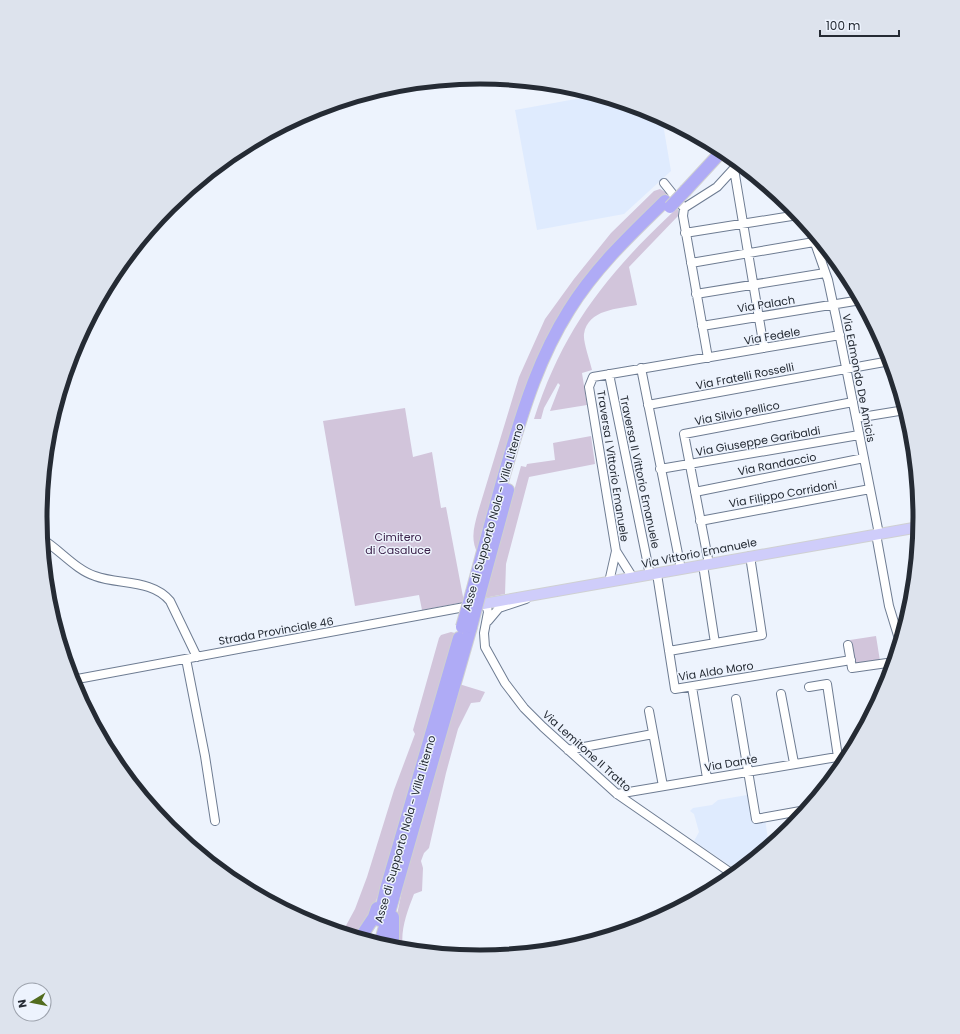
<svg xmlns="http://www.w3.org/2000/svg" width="960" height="1034" font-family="Poppins,sans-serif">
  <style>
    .built { fill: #dfebfe }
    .green { fill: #d2c5db }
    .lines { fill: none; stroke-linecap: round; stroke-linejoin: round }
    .minor-casing { stroke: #6e7c92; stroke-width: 10 }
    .major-casing { stroke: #cfd0d2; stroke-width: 12 }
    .highway-casing { stroke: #cfd0d2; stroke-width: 14 }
    .minor { stroke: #fff; stroke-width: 8 }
    .major { stroke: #cfcdfa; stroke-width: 10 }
    .highway { stroke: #afabf6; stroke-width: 12 }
    .highway-bridge-casing { stroke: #cfd0d2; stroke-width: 14; stroke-linecap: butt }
    .highway-bridge { stroke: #afabf6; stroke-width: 12 }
    .labels { text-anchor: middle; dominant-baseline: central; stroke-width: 3; stroke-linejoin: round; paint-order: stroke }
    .street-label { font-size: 11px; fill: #252b34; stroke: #edf3fd }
    .park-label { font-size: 11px; fill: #3a2049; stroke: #edf3fd }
    .rim { fill: none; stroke: #252b34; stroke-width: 5 }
  </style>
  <rect width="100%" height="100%" fill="#edf3fd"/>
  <path class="built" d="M598,95L649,111L662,118L671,171L624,214L537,230L515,110Z
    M747,795L752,821L765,819L769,846L738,871L694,841L699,832L694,814L690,811L693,808L712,805L718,800Z"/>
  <path class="green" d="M660,189L667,193L558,321L478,554C470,539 474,527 478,512L519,377L545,319L574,279L611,233L654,191Z
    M678,209V216L629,267L637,305C618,309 588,309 584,334C583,342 590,361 592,370L582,373L587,405L550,411L560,385L558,383L544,408L541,419H534C563,329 606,275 674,211Z
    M405,408L413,457L432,452L441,508L446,507L464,602L422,610L419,595L355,606L323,421Z
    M591,436L595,464L529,477L506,564L505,594L484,598L521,466L526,467L527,464L555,460L553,443Z
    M451,632L455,633C440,689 424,745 407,802C394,848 383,897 357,937L342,933L355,909L367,877L394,790L415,734L413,730L439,638L441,635Z
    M876,636L880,661L856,663L853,659L850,640Z
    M459,684L485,692L480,702L471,703L458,729L446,773L429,848L424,853L421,861L423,868L422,891L414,894C407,912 400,930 403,949H395L394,929L406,871Z"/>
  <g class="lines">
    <defs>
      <path id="minor" d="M734,169L764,348
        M664,183L684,208L683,216L708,358
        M684,208L717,187L739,163
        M810,229L828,280L837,322L879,534
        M685,233L798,215
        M820,257L832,256
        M691,263L814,242
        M696,294L825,273
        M702,326L861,300
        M641,368L681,569
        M609,374L650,575
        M648,405L890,361
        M856,418L905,410
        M660,469L859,435
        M695,492L864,458
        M700,521L870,489
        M876,534L889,606L900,642
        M42,539C60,550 76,570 95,576C119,585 152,579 170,601L197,657
        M709,564L684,434L853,402
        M703,565L715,643
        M657,574L675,689L851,660
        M633,578L616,551L589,387L593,377L840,335
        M609,582L616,551
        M483,604L487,608L488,612L484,633L485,647L505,683L524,708L543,727L617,794L734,875
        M488,621L499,608L526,599
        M848,645L852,668L894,662
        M669,651L762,635L750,556
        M186,659L205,756L215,821
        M72,680L470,606
        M692,687L707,778
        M809,687L827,684L838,757
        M781,694L794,763
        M736,699L756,819L806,810
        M649,711L663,786
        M568,750L653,734
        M617,794L849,755"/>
      <path id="major" d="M483,604L919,527"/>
      <path id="highway" d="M686,190L723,150
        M481,589L508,490
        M472,592C484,547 496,502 509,458C524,406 540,356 569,310C595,268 630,235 665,201
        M379,920L386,889L459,638
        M360,938L374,917L377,908
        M380,944L471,627
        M393,948V917"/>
    </defs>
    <use href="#minor" class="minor-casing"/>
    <use href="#major" class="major-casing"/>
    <use href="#highway" class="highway-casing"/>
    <use href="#minor" class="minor"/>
    <use href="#major" class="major"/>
    <use href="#highway" class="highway"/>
    <defs>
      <path id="highway-bridge" d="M670,207L686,190
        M462,627L472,592
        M471,627L481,589"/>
    </defs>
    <use href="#highway-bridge" class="highway-bridge-casing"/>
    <use href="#highway-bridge" class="highway-bridge"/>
  </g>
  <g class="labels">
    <g class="street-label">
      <text transform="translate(766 304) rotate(-9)">Via Palach</text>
      <text transform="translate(772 336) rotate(-10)">Via Fedele</text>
      <text transform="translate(745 376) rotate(-11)">Via Fratelli Rosselli</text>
      <text transform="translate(859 378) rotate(79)">Via Edmondo De Amicis</text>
      <text transform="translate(737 413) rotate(-11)">Via Silvio Pellico</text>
      <text transform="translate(758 441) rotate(-10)">Via Giuseppe Garibaldi</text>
      <text transform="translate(777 464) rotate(-11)">Via Randaccio</text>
      <text transform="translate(613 466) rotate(81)">Traversa I Vittorio Emanuele</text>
      <text transform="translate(640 472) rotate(78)">Traversa II Vittorio Emanuele</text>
      <text transform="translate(783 494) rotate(-10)">Via Filippo Corridoni</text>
      <text transform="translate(493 517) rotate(-74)">Asse di Supporto Nola - Villa Literno</text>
      <text transform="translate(699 553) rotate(-11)">Via Vittorio Emanuele</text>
      <text transform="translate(276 631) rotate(-10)">Strada Provinciale 46</text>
      <text transform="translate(716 671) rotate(-9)">Via Aldo Moro</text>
      <text transform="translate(587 751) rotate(42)">Via Lemitone II Tratto</text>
      <text transform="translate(731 763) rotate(-10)">Via Dante</text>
      <text transform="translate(405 829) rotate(-74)">Asse di Supporto Nola - Villa Literno</text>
    </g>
    <g class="park-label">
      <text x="398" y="537">Cimitero<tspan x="398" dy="13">di Casaluce</tspan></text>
    </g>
  </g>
  <path d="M0 0H960V1034H0ZM47 517a433 433 0 1 1 866 0a433 433 0 1 1-866 0Z" fill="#dde3ed" fill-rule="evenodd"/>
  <path class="rim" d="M47 517a433 433 0 1 1 866 0a433 433 0 1 1-866 0Z"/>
  <g transform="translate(32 1002) rotate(260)"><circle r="19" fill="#edf3fd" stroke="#9da3ad"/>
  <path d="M0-3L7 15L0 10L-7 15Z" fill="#526c1e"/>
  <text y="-6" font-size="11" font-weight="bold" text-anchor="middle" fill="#252b34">N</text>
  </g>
  <path d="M820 30v6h79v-6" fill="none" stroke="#252b34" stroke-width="2"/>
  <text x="826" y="30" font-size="12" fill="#252b34" stroke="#edf3fd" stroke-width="3" paint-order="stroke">100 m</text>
</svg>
